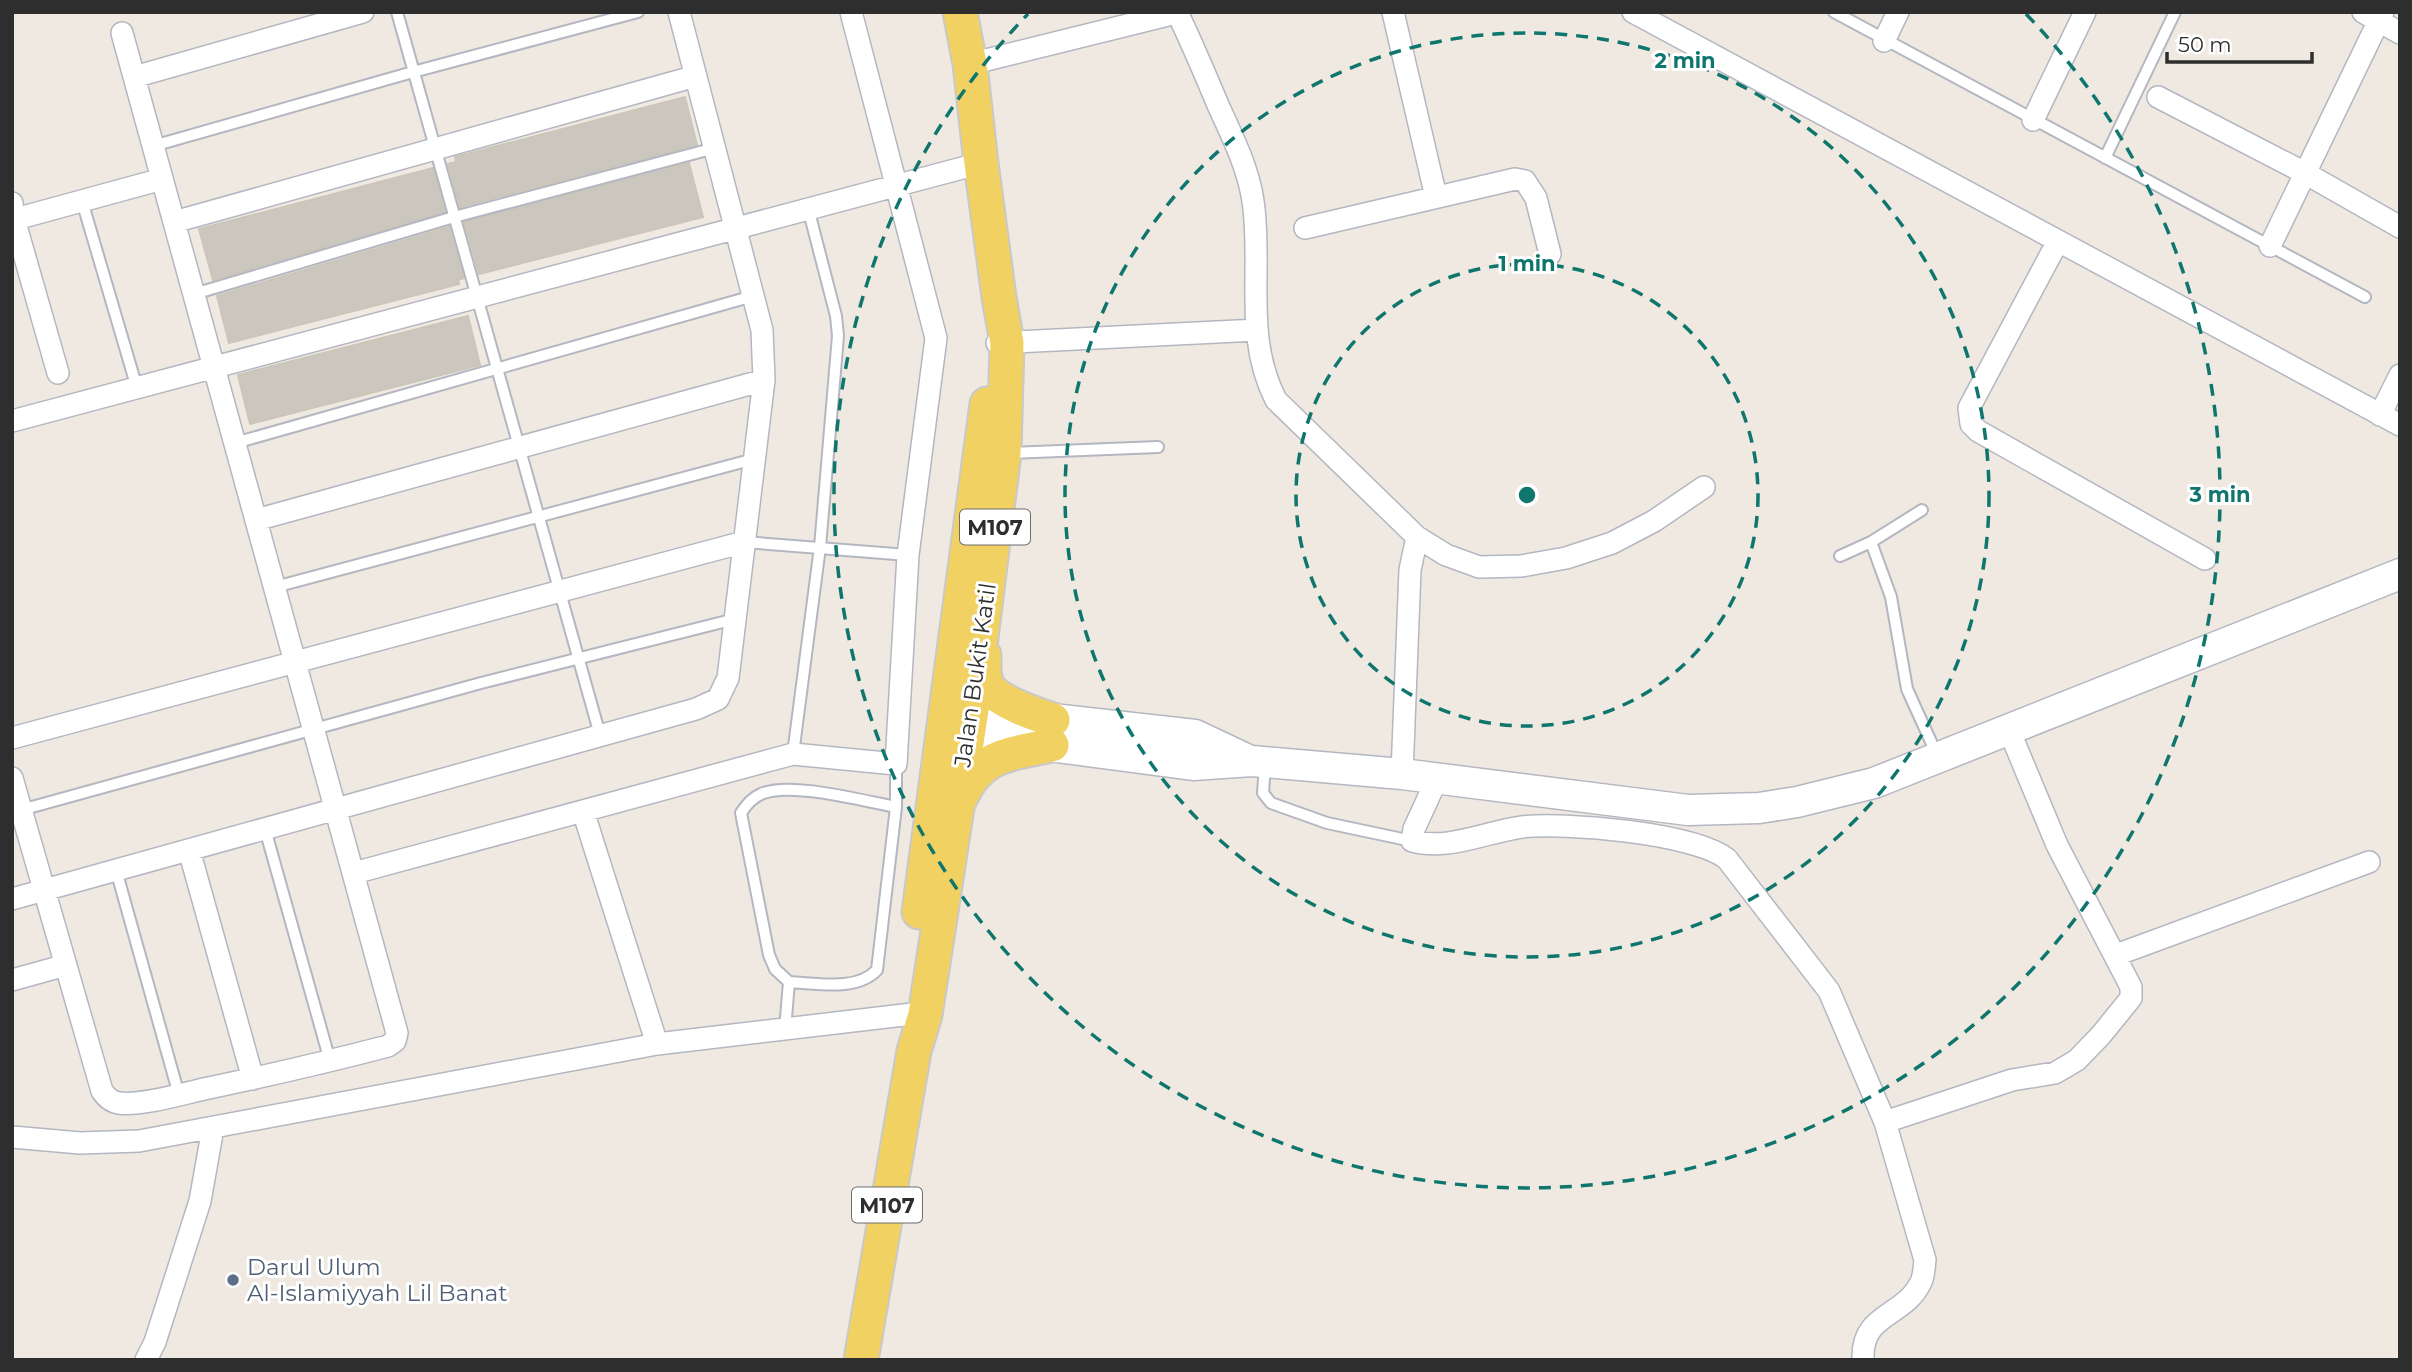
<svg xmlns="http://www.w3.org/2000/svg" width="2412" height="1372" font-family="Montserrat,sans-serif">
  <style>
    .building { fill: #cbc7bf; stroke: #cbc5ba; stroke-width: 2 }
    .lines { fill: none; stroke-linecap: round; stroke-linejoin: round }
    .lane-casing { stroke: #b4b7c1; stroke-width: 14 }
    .street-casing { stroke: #b4b7c1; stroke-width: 24 }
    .secondary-casing { stroke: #b4b7c1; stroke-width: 33 }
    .primary-casing { stroke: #c9c9c9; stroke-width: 37 }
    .lane { stroke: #fff; stroke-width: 10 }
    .street { stroke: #fff; stroke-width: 21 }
    .secondary { stroke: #fff; stroke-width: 30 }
    .primary { stroke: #f2d163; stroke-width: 33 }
    .ring { fill: none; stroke: #0f766e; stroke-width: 3.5; stroke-dasharray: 12 9 }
    .service-dot { fill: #5c6f8a; stroke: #fff; stroke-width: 2.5 }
    .labels { text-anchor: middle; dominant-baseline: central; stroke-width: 6; stroke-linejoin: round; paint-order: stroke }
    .shield { fill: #fff; stroke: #6d6d6d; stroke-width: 2 }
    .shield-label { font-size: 21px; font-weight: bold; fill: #2e2e2e }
    .street-label { font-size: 23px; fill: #2e2e2e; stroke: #fff }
    .service-label { font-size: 23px; fill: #4e5e75; stroke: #fff; text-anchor: start }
    .centre { fill: #0f766e; stroke: #fff; stroke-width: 3.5 }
    .ring-label { font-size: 21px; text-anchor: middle; font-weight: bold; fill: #0f766e; stroke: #fff; stroke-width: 6; stroke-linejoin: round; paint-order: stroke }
  </style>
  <rect width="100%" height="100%" fill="#efe9e1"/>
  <path class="building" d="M685,97L697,145L460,207L448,164L456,162L455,157Z
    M689,163L703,217L479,274L464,222Z
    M433,168L445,212L213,280L199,229Z
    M449,227L464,278L458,280L459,284L229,343L217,296Z
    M468,316L480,365L250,424L238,375Z"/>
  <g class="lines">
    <defs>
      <path id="lane" d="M397,12L600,735
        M1834,12L2365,297
        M153,146L413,72L638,12
        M2105,158L2175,12
        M82,201L137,388
        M194,294L454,217L715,148
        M235,443L753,296
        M1007,453L1158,447
        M744,542L908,555
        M1871,542L1891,597L1907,689L1937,755
        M1840,556L1871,542L1922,510
        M275,587L754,459
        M793,754L820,547L838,336L836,316L808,208
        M1265,765L1263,793L1271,803L1327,823L1412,841
        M896,807C863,801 790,781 761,794C752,798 746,805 741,813L769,955L775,969L789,982C816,983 856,992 877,970L896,807V764
        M21,810L481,683L735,619
        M265,829L330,1061
        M116,870L179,1095
        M785,1030L789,982"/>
      <path id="street" d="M1177,12C1192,43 1205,74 1218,105C1232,136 1248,167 1253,201C1263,269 1243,336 1276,400L1417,537L1446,555L1479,567L1521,566L1566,558L1612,543L1654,521L1704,487
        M1393,12L1436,197
        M1633,12L2400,425
        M2363,12L2400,33
        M1884,41L1898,12
        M970,64L1180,12
        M134,77L363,12
        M2158,97L2305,173L2400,227
        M2033,120L2085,12
        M12,203L14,219L58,373
        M12,220L162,179
        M174,222L696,76
        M1305,228L1515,179L1525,181L1536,198L1550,254
        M2058,241L1969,408L1971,424L1978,431L2205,559
        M2270,246L2383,12
        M997,343L1257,330
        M2380,415L2400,375
        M12,421L981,163
        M256,520L764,380
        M12,738L744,542
        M1402,774L1410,570L1417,537
        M12,778L102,1091C106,1097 111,1102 119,1103C140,1106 182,1094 204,1089C266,1076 327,1062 388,1046L395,1041L397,1033L122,33
        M1437,779L1414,829L1412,841C1447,851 1486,832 1522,827C1564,822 1695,833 1727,859L1829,991L1885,1122L1925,1260C1924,1267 1924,1276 1921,1282C1904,1318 1861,1312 1863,1360
        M583,811L657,1044
        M189,850L253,1079
        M354,873L793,754L896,764L908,555L936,338L851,12
        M12,899L696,709L718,699L728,678L764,380L762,330L679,12
        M2116,955L2369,862
        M12,980L66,965
        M1885,1122L2012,1080L2055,1073L2067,1066L2077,1060L2101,1035L2131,998V987L2057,845L2009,730
        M12,1137L80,1143L139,1141L657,1044L912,1014L925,1015
        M146,1360L155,1342L200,1201L213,1128"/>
      <path id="secondary" d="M972,710L1195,735L1248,760
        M967,735L1193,765L1252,761L1402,774L1688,810L1759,808L1797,802L1874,783L2400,574"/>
      <path id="primary" d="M984,655C984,665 983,679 989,688C1001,703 1035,714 1053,720
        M959,801C980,754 1006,755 1052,745
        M919,912L987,404
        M861,1360L914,1051L925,1015L972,710L1004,453L1007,343L999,297L981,163L970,64L960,12"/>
    </defs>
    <use href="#lane" class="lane-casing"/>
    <use href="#street" class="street-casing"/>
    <use href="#secondary" class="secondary-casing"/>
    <use href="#primary" class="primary-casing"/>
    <use href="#lane" class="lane"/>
    <use href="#street" class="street"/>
    <use href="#secondary" class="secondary"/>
    <use href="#primary" class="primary"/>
  </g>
  <g class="ring">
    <circle cx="1527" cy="495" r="231"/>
    <circle cx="1527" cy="495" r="462"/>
    <path d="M2026 14A693 693 0 1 1 1028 14"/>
  </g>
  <circle class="service-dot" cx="233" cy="1280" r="7"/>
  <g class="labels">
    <g class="shield">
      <rect x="960" y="509.5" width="70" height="35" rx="5"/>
      <rect x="852" y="1187.5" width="70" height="35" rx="5"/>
    </g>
    <g class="shield-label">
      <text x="995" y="527">M107</text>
      <text x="887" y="1205">M107</text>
    </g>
    <g class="street-label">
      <text transform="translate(975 675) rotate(-82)">Jalan Bukit Katil</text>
    </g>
    <g class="service-label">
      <text x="247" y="1267">Darul Ulum<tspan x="247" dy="26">Al-Islamiyyah Lil Banat</tspan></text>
    </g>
  </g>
  <circle cx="1527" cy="495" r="10" class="centre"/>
  <g class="ring-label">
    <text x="1685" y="68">2 min</text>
    <text x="1527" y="271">1 min</text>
    <text x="2220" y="502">3 min</text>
  </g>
  <rect width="2412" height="1372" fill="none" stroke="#2e2e2e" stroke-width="28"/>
  <path d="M2167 52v10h145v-10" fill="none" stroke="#2e2e2e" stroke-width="3.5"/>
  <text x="2178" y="52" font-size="21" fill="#2e2e2e" stroke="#ffffff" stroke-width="5" paint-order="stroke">50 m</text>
</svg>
